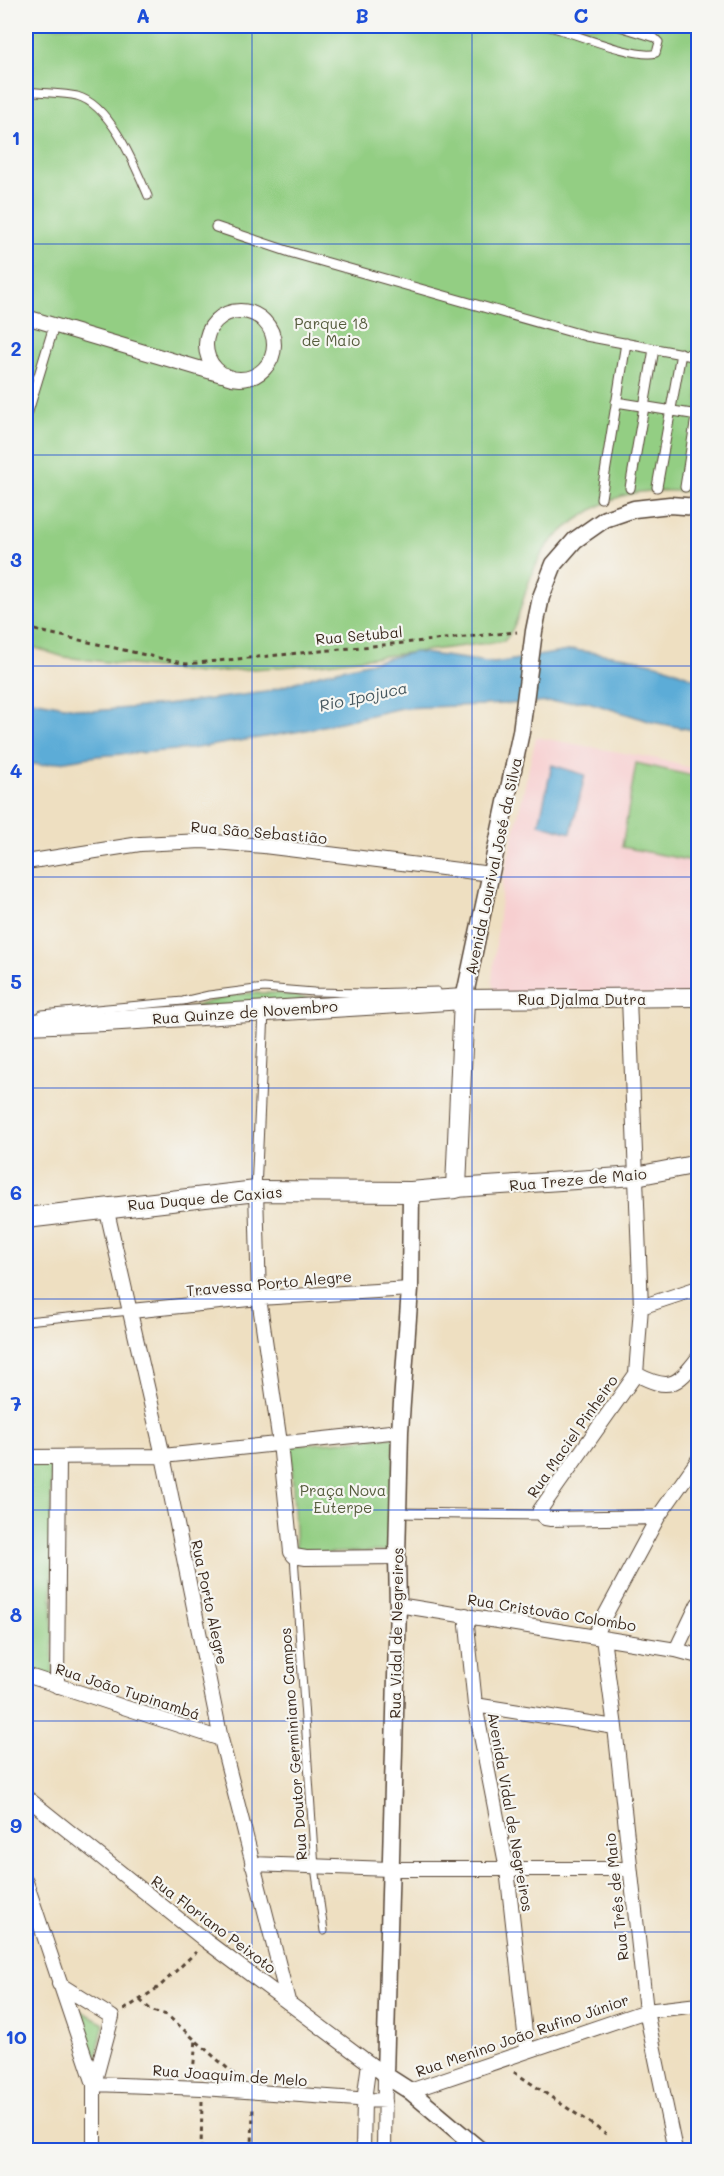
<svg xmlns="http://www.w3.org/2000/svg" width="724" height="2176" font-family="Mali,sans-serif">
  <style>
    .built { fill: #f7cfd0 }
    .green { fill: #93ce83; stroke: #677c50; stroke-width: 1.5 }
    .water { fill: #5cacd7; stroke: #4c6b7a; stroke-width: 1.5 }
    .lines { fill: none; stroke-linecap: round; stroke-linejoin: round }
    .service-casing { stroke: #564536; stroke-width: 9 }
    .pedestrian-casing { stroke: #564536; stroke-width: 11 }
    .minor-casing { stroke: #564536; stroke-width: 16 }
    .tertiary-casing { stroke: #564536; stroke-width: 19 }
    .secondary-casing { stroke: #564536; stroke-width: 20 }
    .primary-casing { stroke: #564536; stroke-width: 22 }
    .path { stroke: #564536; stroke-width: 3; stroke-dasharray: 4.5 4.5; stroke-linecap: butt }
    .service { stroke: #fff; stroke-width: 7 }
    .pedestrian { stroke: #fff; stroke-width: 9 }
    .minor { stroke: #fff; stroke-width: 14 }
    .tertiary { stroke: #fff; stroke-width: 16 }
    .secondary { stroke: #fff; stroke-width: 18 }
    .primary { stroke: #fff; stroke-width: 20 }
    .grid { fill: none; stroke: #1d4ed8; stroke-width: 1.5; stroke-opacity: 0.55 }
    .labels { text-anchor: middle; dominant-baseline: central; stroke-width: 4.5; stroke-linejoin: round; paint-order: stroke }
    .park-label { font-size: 15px; fill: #555b3c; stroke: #f6f6f2 }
    .street-label { font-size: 15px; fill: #3b2a1e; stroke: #f6f6f2 }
    .water-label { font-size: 16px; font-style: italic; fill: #47585f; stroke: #f6f6f2 }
    .neatline { fill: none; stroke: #1d4ed8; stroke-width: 2 }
    .grid-label { font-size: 20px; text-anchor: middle; font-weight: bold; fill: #1d4ed8 }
  </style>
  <rect width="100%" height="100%" fill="#f6f6f2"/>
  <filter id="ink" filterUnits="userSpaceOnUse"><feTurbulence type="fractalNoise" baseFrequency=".0167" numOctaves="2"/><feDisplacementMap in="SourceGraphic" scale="12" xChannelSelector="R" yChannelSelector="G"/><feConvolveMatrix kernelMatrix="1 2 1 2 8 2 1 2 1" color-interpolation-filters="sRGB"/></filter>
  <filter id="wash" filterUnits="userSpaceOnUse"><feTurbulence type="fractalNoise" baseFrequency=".008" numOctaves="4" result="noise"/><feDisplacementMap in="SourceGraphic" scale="24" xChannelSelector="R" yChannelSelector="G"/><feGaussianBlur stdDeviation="1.35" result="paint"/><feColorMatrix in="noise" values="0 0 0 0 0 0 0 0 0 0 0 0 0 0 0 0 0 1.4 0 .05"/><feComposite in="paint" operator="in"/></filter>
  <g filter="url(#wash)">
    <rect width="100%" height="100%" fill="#eedfc1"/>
    <path class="built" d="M536,737L658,759L698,770V995L498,996L494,990L492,980L503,880Z"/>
    <path class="green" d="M26,26H698V493C683,490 650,490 634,493C604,499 568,523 548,545C541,553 536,565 532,574C523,594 519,626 504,641L319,664L199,673L64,657L26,645Z
      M636,763L698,777V862L622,847Z
      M253,993H276L319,1000L189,1008L231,995Z
      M394,1436L393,1551L296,1554L291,1446Z
      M26,1464H51L53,1680L26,1670Z
      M79,2010L104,2023L93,2072Z"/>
    <path class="water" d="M574,650L627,657L664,666L698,680V731L652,722L585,701L401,708L301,731L190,749L97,756L41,765L26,763V699L92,711L165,705L266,692L320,674L415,652L494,663Z
      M552,765L585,775L571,833L539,824Z"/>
  </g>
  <g filter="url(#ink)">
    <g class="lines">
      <defs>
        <path id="service" d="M547,26C570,32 638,60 656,53L659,42L655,38L616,26
          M26,91C40,93 64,93 77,96C111,105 135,166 148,196
          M42,1014L183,1001L209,995L264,988L314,992L365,993L437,991
          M26,1321L131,1311
          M294,1556L315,1867L324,1931"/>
        <path id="pedestrian" d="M216,227L293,253L586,336L698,357
          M616,402L698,415
          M26,418L54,326
          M657,487L681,353
          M685,487L698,404
          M630,488L654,349
          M601,498L626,343
          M256,1191L264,1011
          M398,1513L541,1515"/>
        <path id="minor" d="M206 345a34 34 0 1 1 68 0a34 34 0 1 1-68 0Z
          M26,317L222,375
          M26,862L140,844L202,841L264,846L491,874
          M629,998L641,1307L636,1374L540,1510L545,1518L551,1519L658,1517
          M256,1191L259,1298L280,1443L291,1552L294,1556L306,1558L397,1557
          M106,1207L163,1456L221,1739L288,2001
          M641,1307L698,1288
          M131,1311L259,1298L410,1289
          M636,1374C669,1391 676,1387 698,1358
          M26,1457L163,1456L400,1431
          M398,1605L676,1650L698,1656
          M466,1615L475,1705L507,1869L527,2051
          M594,1636L658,1517L698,1460
          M603,1638L615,1727L646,2011L675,2150
          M676,1650L698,1604
          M26,1675L221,1739
          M57,1686L59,1458
          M475,1705L615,1727
          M26,1797L206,1941L385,2075L384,2150
          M252,1864L390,1869H629
          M26,1882L94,2084V2150
          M59,1984L112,2017L94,2084L202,2088L385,2101
          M410,2091L646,2011L698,2005
          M363,2150L364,2100L369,2063"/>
        <path id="tertiary" d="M464,999L521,732L534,631L541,597L554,564L575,540L605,519L634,509L670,505L698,507
          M411,1192L410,1289L400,1431L397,1557L398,1605L385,2075L410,2091L480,2150"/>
        <path id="secondary" d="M464,999L698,997
          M456,1188L636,1176L698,1164"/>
        <path id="primary" d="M26,1024L105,1021L464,999L456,1188L411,1192L256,1191L26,1218"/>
      </defs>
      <use href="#service" class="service-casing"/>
      <use href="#pedestrian" class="pedestrian-casing"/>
      <use href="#minor" class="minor-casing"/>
      <use href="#tertiary" class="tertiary-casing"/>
      <use href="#secondary" class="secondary-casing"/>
      <use href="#primary" class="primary-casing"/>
      <path class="path" d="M26,628L186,664L517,632
        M140,2000L152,2011L167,2015L236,2076
        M124,2010L159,1987L196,1952
        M514,2072L606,2134
        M193,2073L196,2039
        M27,2126L29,2150
        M201,2150L202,2101
        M252,2150L253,2105"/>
      <use href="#service" class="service"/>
      <use href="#pedestrian" class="pedestrian"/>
      <use href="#minor" class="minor"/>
      <use href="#tertiary" class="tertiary"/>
      <use href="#secondary" class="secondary"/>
      <use href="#primary" class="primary"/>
    </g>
  </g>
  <path class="grid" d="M252,26V2150M472,26V2150M26,244H698M26,455H698M26,666H698M26,877H698M26,1088H698M26,1299H698M26,1510H698M26,1721H698M26,1932H698"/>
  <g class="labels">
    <g class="park-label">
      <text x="331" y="323">Parque 18<tspan x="331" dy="17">de Maio</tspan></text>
      <text x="343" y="1490">Praça Nova<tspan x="343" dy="17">Euterpe</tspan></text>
    </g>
    <g class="street-label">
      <text transform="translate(359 635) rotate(-5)">Rua Setubal</text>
      <text transform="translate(259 832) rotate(5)">Rua São Sebastião</text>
      <text transform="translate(493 866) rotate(-78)">Avenida Lourival José da Silva</text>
      <text x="582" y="999">Rua Djalma Dutra</text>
      <text transform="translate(245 1012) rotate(-4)">Rua Quinze de Novembro</text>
      <text transform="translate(578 1179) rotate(-5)">Rua Treze de Maio</text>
      <text transform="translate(205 1198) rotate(-5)">Rua Duque de Caxias</text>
      <text transform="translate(269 1283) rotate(-5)">Travessa Porto Alegre</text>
      <text transform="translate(572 1436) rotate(-55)">Rua Maciel Pinheiro</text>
      <text transform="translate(210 1602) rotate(78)">Rua Porto Alegre</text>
      <text transform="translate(552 1612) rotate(9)">Rua Cristovão Colombo</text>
      <text transform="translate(396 1633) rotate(-89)">Rua Vidal de Negreiros</text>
      <text transform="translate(128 1691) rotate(18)">Rua João Tupinambá</text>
      <text transform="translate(293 1744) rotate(-94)">Rua Doutor Germiniano Campos</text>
      <text transform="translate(511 1812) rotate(80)">Avenida Vidal de Negreiros</text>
      <text transform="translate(616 1897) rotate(-96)">Rua Três de Maio</text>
      <text transform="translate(214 1924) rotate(37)">Rua Floriano Peixoto</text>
      <text transform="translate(522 2035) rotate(-19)">Rua Menino João Rufino Júnior</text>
      <text transform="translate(230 2075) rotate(4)">Rua Joaquim de Melo</text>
    </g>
    <g class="water-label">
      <text transform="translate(363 696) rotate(-12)">Rio Ipojuca</text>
    </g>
  </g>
  <rect width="724" height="2176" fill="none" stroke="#f6f6f2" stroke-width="66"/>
  <rect x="33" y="33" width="658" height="2110" class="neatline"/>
  <g class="grid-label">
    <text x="143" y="23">A</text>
    <text x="362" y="23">B</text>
    <text x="581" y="23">C</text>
    <text x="16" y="145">1</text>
    <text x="16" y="356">2</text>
    <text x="16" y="567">3</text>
    <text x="16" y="778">4</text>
    <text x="16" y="989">5</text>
    <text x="16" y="1200">6</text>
    <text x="16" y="1411">7</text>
    <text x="16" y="1622">8</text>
    <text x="16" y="1833">9</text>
    <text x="16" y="2044">10</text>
  </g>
</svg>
